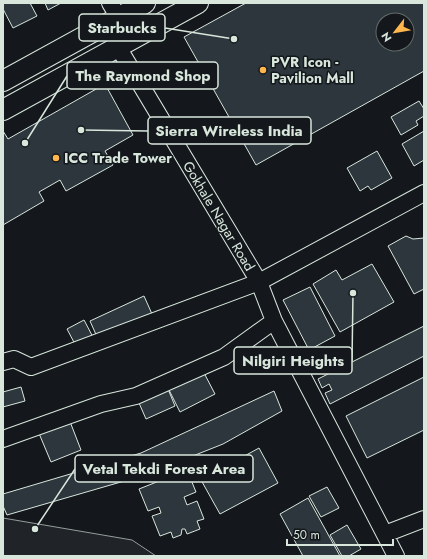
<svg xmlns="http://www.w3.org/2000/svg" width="427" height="559" font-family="Jost,sans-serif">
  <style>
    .green { fill: #202428; stroke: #939e99 }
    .building { fill: #2c363c; stroke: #d8e6dc; fill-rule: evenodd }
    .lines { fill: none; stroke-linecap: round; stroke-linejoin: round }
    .minor-casing { stroke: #d8e6dc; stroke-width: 18 }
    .major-casing { stroke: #d8e6dc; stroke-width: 22 }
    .minor { stroke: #14181c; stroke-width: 16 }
    .major { stroke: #14181c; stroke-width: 20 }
    .poi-dot { fill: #ffb74d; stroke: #14181c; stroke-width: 1.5 }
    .labels { text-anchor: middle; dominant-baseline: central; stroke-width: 3; stroke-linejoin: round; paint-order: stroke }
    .poi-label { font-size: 14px; font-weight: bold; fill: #d8e6dc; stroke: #14181c; text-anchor: start }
    .street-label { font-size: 14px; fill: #d8e6dc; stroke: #14181c }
    .leader { fill: none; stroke: #d8e6dc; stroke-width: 1.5 }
    .callout-dot { fill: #d8e6dc; stroke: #14181c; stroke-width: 1.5 }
    .callout { fill: #14181c; stroke: #d8e6dc; stroke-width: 1.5 }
    .callout-label { font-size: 15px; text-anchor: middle; font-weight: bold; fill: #d8e6dc }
  </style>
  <rect width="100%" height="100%" fill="#14181c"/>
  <path class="green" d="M3,518L132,540L156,556H3Z"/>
  <path class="building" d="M3,3H30L37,16L13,28L3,9Z
    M45,3H61L48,10Z
    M246,3H424V71L256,165L184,37ZM383,20H407V44H383Z
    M105,84L133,135L105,151L113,165L66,191L60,180L39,192L44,201L3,225V131L8,139Z
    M419,101L424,109V116L416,121L418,125L401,135L391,117Z
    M424,131V160L414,166L402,144Z
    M377,151L392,178L371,190L368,186L360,191L347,168Z
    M406,236L413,239L424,238V289L414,294L388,246Z
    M372,264L394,302L340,332L313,284L336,270L342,280Z
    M310,287L335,336L309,350L283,300Z
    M144,296L152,314L98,339L90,321Z
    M84,320L94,339L77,348L67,329Z
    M424,326V356L330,404L325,393L332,390L329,384L322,388L318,379Z
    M203,371L215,394L180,412L169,390Z
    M424,377V430L367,458L346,416Z
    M21,387L25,401L3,407V392Z
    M168,389L175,406L146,419L139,403Z
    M274,391L282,411L223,444L145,475L7,515L3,506V494L141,453Z
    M69,419L81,450L51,462L38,431Z
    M259,448L278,483L220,514L201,480Z
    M187,470L196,492L184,497L187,505L197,501L204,519L197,521L200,529L187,534L185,529H182L181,535L173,538L171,532L160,536L152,516L161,513L159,507L148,511L139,489Z
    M327,487L339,508L321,517L309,496Z
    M308,498L340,556H303L280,514Z
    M347,525L361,549L349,556H342L330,535Z"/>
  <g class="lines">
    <defs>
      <path id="minor" d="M110,3L119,18
        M118,47L259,282L274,321L396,556
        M3,362L14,359L31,367L259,282L424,193
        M3,439L101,404L136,396L224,357L274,321
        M385,534L424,519"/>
      <path id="major" d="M3,81L145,3
        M3,110L198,3"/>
    </defs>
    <use href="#minor" class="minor-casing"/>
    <use href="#major" class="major-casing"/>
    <use href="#minor" class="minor"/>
    <use href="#major" class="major"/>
  </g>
  <g class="poi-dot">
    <circle cx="263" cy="70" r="4"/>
    <circle cx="56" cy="158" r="4"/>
  </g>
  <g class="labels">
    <g class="poi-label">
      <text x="271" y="62">PVR Icon -<tspan x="271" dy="16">Pavilion Mall</tspan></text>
      <text x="64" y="158">ICC Trade Tower</text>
    </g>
    <g class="street-label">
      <text transform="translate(219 216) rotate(59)">Gokhale Nagar Road</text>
    </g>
  </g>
  <path class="leader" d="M234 39L165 28M25 143L67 76M81 130L148 131M353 293L352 361M35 529L75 469"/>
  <g class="callout-dot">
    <circle cx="234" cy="39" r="4"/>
    <circle cx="25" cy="143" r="4"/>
    <circle cx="81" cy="130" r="4"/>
    <circle cx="353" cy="293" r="4"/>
    <circle cx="35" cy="529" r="4"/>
  </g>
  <g class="callout">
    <rect x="79" y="14" width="86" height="27" rx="4"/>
    <rect x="67" y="62" width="151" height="27" rx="4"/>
    <rect x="148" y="117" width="163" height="27" rx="4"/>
    <rect x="234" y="347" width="118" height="27" rx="4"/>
    <rect x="75" y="455" width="178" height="27" rx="4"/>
  </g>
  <g class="callout-label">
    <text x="122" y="33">Starbucks</text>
    <text x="143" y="81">The Raymond Shop</text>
    <text x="229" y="136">Sierra Wireless India</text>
    <text x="293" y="366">Nilgiri Heights</text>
    <text x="164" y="474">Vetal Tekdi Forest Area</text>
  </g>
  <rect width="427" height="559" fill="none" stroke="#d8e6dc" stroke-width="8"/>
  <g transform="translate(395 32) rotate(239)"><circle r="19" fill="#14181c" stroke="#626a69"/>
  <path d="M0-3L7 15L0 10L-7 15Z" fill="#ffb74d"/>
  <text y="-6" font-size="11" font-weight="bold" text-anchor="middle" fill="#d8e6dc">N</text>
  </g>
  <path d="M287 539v6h106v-6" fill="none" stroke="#d8e6dc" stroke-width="2"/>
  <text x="293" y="539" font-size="12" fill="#d8e6dc" stroke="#14181c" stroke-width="3" paint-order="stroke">50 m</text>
</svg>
